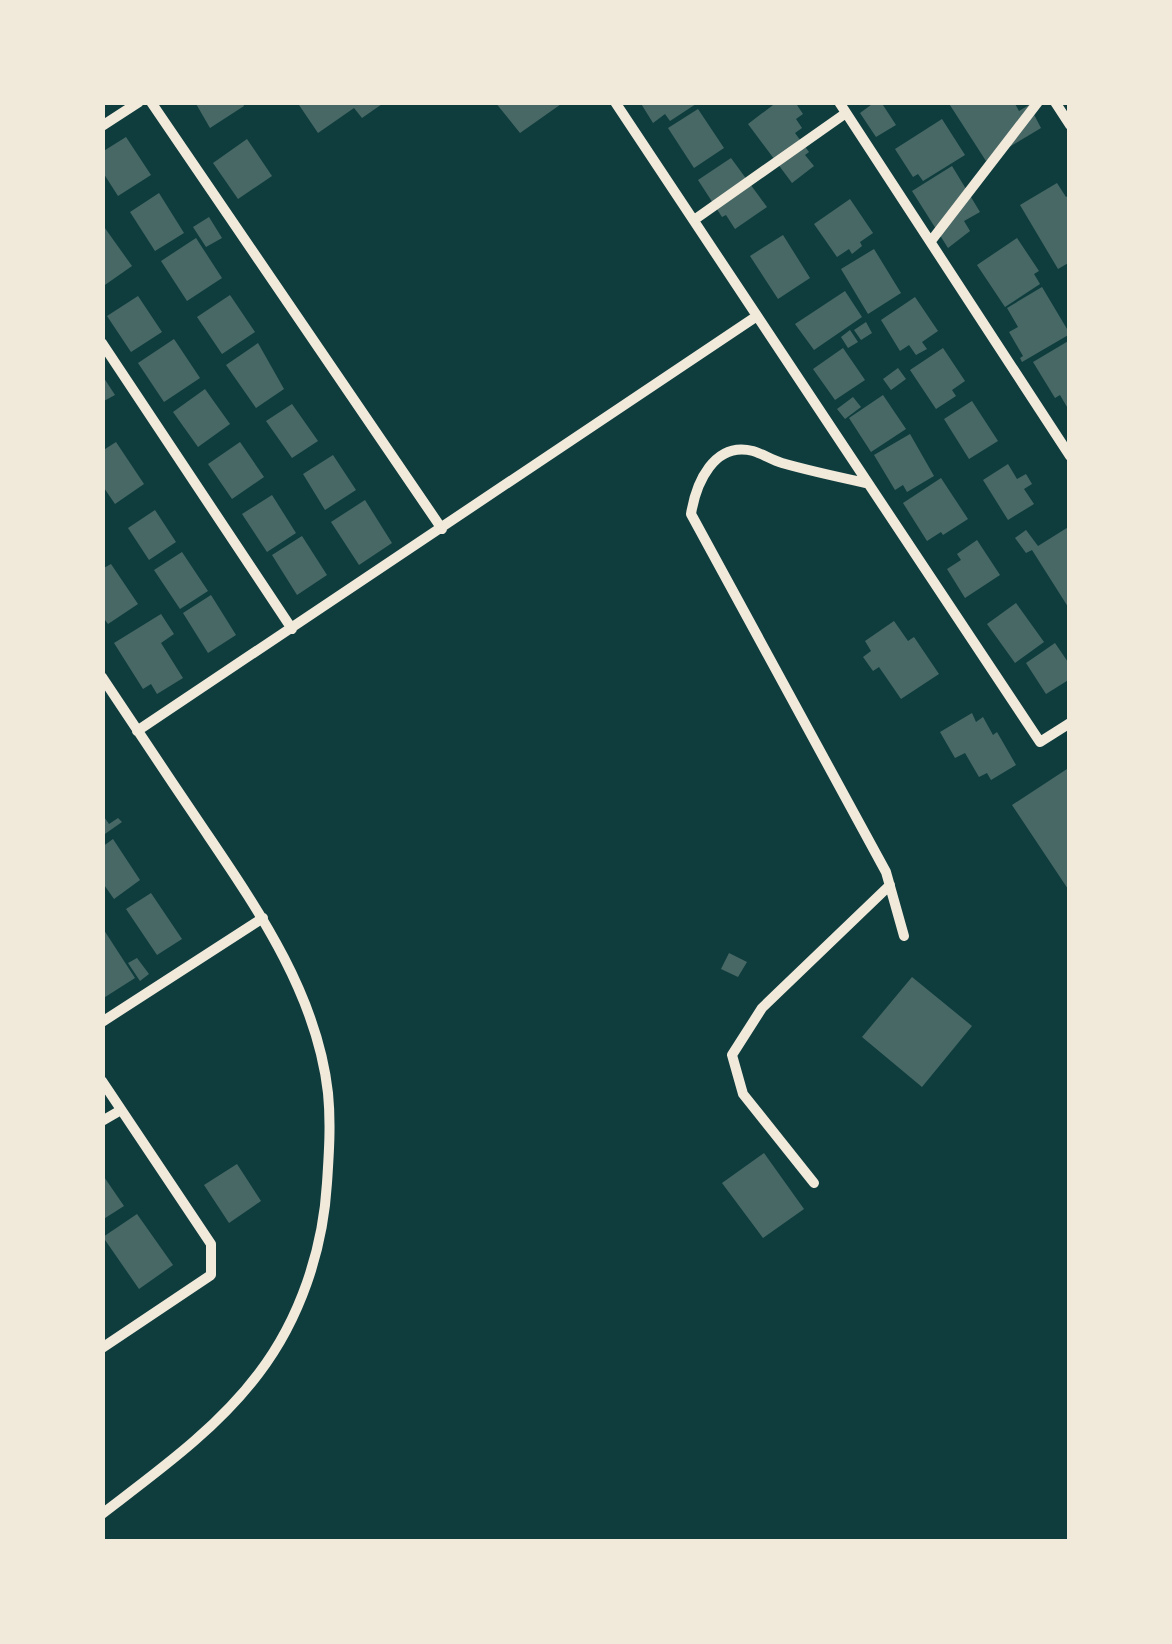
<svg xmlns="http://www.w3.org/2000/svg" width="1172" height="1644" font-family="'Exo 2',sans-serif">
  <style>
    .building { fill: #486865 }
    .lines { fill: none; stroke-linecap: round; stroke-linejoin: round }
    .minor { stroke: #f1e9da; stroke-width: 10 }
  </style>
  <rect width="100%" height="100%" fill="#0f3d3e"/>
  <path class="building" d="M195,102H242L244,106L210,128Z
    M297,102H385L362,118L354,108L318,133Z
    M495,102H564L520,133Z
    M640,102H699L670,121L665,114L653,123Z
    M777,102H795L803,114L796,119L802,128L795,133L809,152L805,155L814,166L792,183L748,124Z
    M875,102H881L896,125L876,137L860,113Z
    M948,102H1014L1019,111L1029,105L1041,128L986,161Z
    M698,109L724,148L694,168L668,128Z
    M942,119L965,155L923,181L918,174L913,177L895,149Z
    M126,137L151,175L118,196L102,171V152Z
    M247,139L272,176L238,199L213,163Z
    M731,158L767,207L735,229L726,215L722,217L698,180Z
    M952,166L980,212L964,221L970,231L948,248L912,191Z
    M1057,183L1066,197L1070,195V262L1058,269L1020,205Z
    M159,193L184,233L155,251L130,212Z
    M850,199L873,233L860,242L862,246L852,254L849,249L837,257L814,224Z
    M209,217L222,238L206,247L193,227Z
    M102,224L132,266L102,287Z
    M783,235L810,278L778,299L750,256Z
    M196,238L222,278L187,301L161,261Z
    M1017,238L1039,271L1034,274L1040,284L1005,307L977,265Z
    M874,249L901,293L868,314L841,269Z
    M1042,287L1070,334L1022,362L1020,358L1023,356L1009,332L1018,327L1007,308Z
    M845,291L862,317L814,350L795,324Z
    M230,295L255,332L222,354L197,317Z
    M138,296L162,332L131,352L107,316Z
    M915,297L938,331L922,342L927,349L916,355L909,345L900,351L881,320Z
    M866,322L872,333L861,340L854,330Z
    M850,330L858,342L848,348L841,337Z
    M174,339L200,378L164,402L138,363Z
    M1070,340V412L1060,395L1055,398L1033,362Z
    M258,343L284,389L256,408L226,365Z
    M843,348L865,380L835,400L813,369Z
    M943,348L965,381L952,390L956,396L936,409L910,370Z
    M898,368L906,379L891,390L883,379Z
    M102,375L115,395L102,402Z
    M205,389L230,424L198,447L173,412Z
    M883,395L906,429L871,452L849,418Z
    M853,397L861,407L845,419L837,409Z
    M972,401L998,441L969,459L944,419Z
    M292,404L318,441L292,458L266,421Z
    M910,434L934,476L907,492L903,485L895,490L874,455Z
    M116,442L144,484L115,504L102,485V451Z
    M240,442L264,477L232,499L208,464Z
    M333,455L356,490L325,510L303,474Z
    M1008,464L1017,479L1026,474L1032,484L1024,489L1034,504L1008,520L983,480Z
    M941,478L968,519L943,535L941,532L927,541L903,503Z
    M272,495L296,533L267,552L242,514Z
    M365,500L392,543L359,565L331,522Z
    M155,510L176,542L149,560L128,528Z
    M1070,526V610L1032,550L1026,553L1015,538L1026,530L1038,546Z
    M302,536L327,575L297,595L272,555Z
    M977,540L1000,575L965,598L947,569L961,560L957,554Z
    M182,552L208,591L180,609L154,570Z
    M111,564L138,604L108,624L102,616V569Z
    M211,595L236,635L208,653L183,613Z
    M1016,603L1044,642L1015,663L987,624Z
    M161,614L174,634L161,643L183,678L157,694L151,684L143,689L114,643Z
    M894,621L908,641L914,637L939,674L901,699L879,667L873,671L863,657L871,651L865,641Z
    M1055,643L1070,665V679L1046,694L1026,663Z
    M972,713L976,722L983,717L993,735L997,732L1016,765L991,780L987,773L979,777L965,753L955,758L940,732Z
    M1067,769L1070,773V892L1012,805Z
    M102,814L109,824L118,818L122,822L102,836Z
    M113,839L140,880L114,899L102,882V847Z
    M151,893L182,939L157,955L126,909Z
    M102,927L135,978L102,999Z
    M729,953L747,962L738,977L721,969Z
    M137,958L149,974L140,981L128,963Z
    M912,977L972,1026L922,1087L862,1037Z
    M764,1153L804,1209L763,1238L722,1183Z
    M237,1164L261,1201L229,1223L204,1185Z
    M102,1174L124,1206L102,1220Z
    M137,1214L173,1265L139,1289L103,1237Z"/>
  <g class="lines">
    <path class="minor" d="M151,102L442,529
      M615,102L1040,742L1070,723
      M839,102L1070,456
      M1055,102L1070,125
      M102,126L139,102
      M694,220L846,113
      M931,241L1038,102
      M102,343L292,629
      M866,483C838,477 810,471 782,463C772,460 763,454 753,451C714,441 696,483 691,514L886,872L904,936
      M102,677C136,728 169,778 203,828C257,908 317,994 328,1093C331,1123 329,1153 327,1183C323,1250 300,1319 259,1373C217,1429 158,1471 102,1514
      M137,731L757,316
      M102,1022L263,918
      M102,1081L211,1244V1275L102,1348
      M102,1121L121,1110
      M814,1183L743,1094L732,1055L762,1008L890,885"/>
  </g>
  <rect width="1172" height="1644" fill="none" stroke="#f1e9da" stroke-width="210"/>
</svg>
